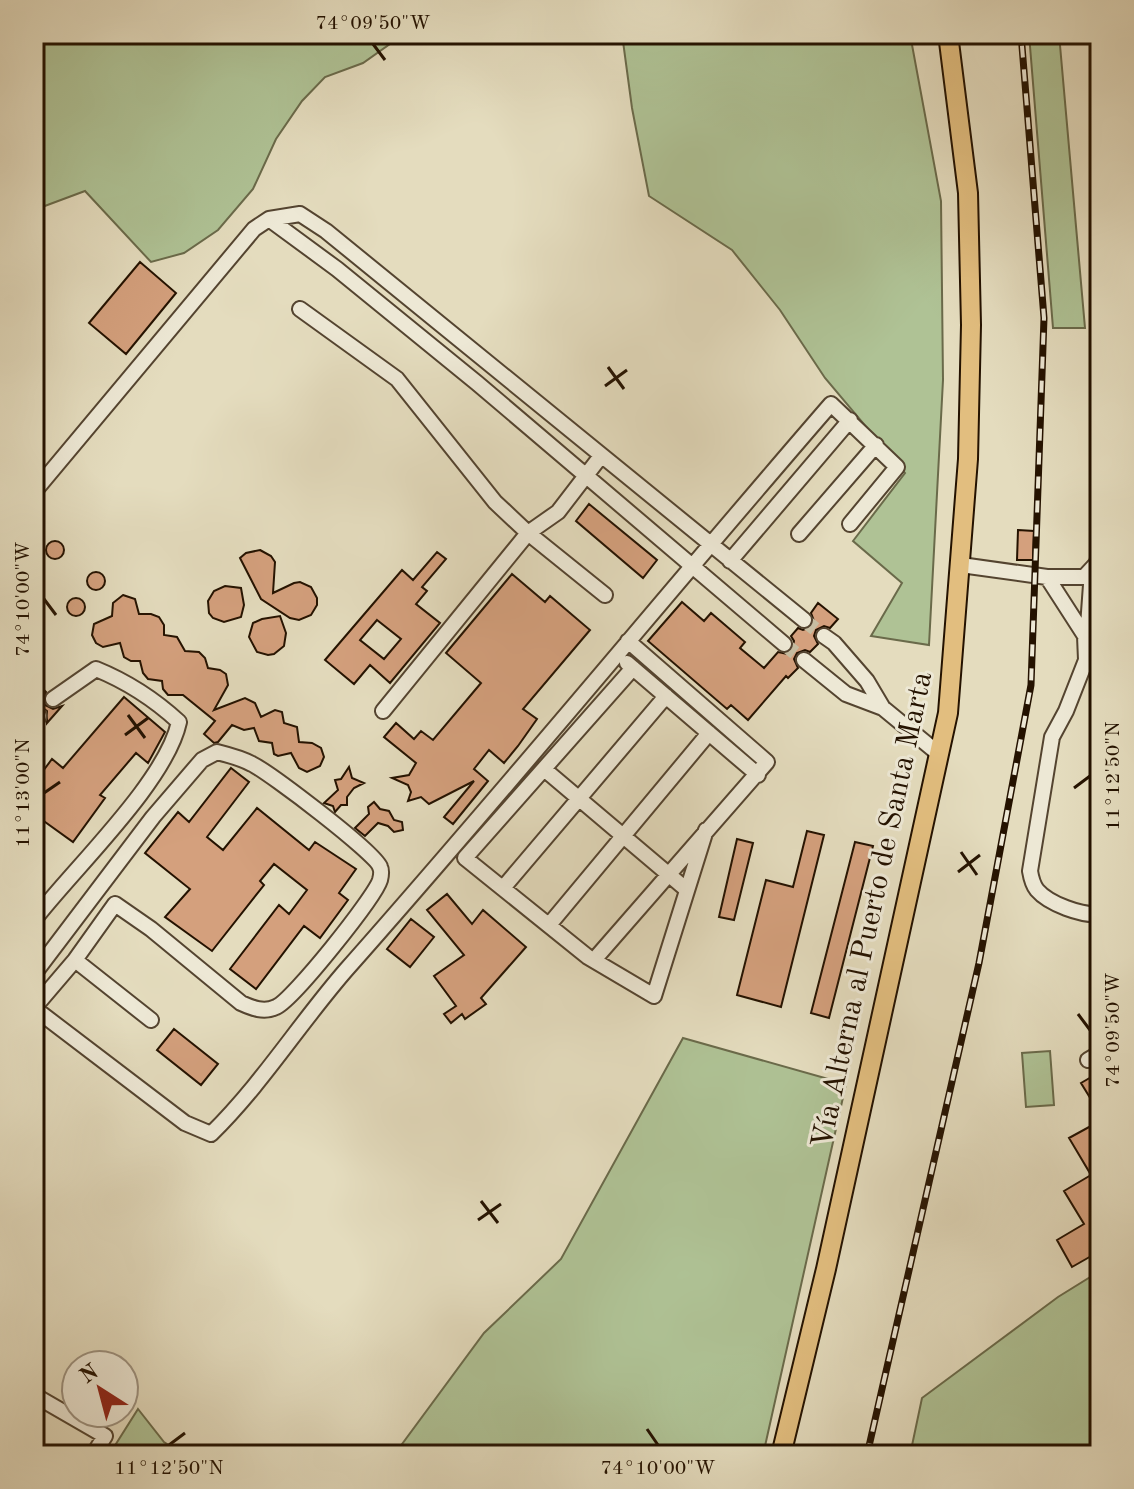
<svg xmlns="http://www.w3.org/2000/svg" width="1134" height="1489" font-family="'Old Standard TT',serif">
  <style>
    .grass { fill: #afc295; stroke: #6a6a4a; stroke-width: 2 }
    .building { fill: #d4a07d; stroke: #241200; stroke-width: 2; fill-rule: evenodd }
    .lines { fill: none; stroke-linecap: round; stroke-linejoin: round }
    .minor-tunnel { stroke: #c7bea2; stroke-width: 14; stroke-dasharray: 14 7; stroke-linecap: butt }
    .minor-casing { stroke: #544430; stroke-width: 18 }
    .major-casing { stroke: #241200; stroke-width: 22 }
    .minor { stroke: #ede8d5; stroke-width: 14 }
    .major { stroke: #e2be7f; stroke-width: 18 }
    .rail-casing { stroke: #241200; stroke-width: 7 }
    .rail { stroke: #ede8d5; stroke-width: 4; stroke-dasharray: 12; stroke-linecap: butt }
    .ticks { fill: none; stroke: #241200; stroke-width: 3 }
    .labels { text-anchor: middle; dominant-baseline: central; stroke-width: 6; stroke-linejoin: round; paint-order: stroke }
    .street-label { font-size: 30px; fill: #241200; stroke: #ede8d5 }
    .neatline { fill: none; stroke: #241200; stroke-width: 3 }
    .ticks-label { font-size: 20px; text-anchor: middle; fill: #241200 }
  </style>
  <rect width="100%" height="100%" fill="#e4dcbe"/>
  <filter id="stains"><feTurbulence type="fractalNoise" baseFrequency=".0025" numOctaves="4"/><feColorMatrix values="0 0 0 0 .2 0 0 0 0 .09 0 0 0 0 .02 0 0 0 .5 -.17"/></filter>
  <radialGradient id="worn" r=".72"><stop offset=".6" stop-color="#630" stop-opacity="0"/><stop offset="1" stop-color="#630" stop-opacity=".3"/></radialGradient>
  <path class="grass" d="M34,34H404L363,63L325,77L302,101L276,139L253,189L218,230L184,253L151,262L85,191L34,210Z
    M622,34H910L941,201L943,380L929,645L871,636L902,583L853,541L905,473L825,378L780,310L732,250L649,196L632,108Z
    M1029,34H1059L1085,328H1053Z
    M683,1038L846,1084L763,1455H394L484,1333L561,1259Z
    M1050,1051L1054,1105L1026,1107L1022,1053Z
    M1100,1271V1455H910L922,1398L1058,1297Z
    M138,1409L164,1442L184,1455H109Z"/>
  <path class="building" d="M140,262L176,293L126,354L89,323Z
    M589,504L657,560L643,578L576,521Z
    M1018,530L1034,531L1033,560H1017Z
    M46 550a9 9 0 1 1 18 0a9 9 0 1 1-18 0Z
    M260,550L271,556L275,562L273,593L294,583L300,582L311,587L317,598V605L311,615L299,620L290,618L261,599L240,558L246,553Z
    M437,552L446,559L422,587L427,591L416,604L440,623L390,683L370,665L354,684L325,660L402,570L413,580ZM377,620L401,639L384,659L360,640Z
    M34,554L44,576L34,595Z
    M87 581a9 9 0 1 1 18 0a9 9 0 1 1-18 0Z
    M512,574L545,602L550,596L590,630L523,709L537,719L518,746L504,763L489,750L474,769L488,781L453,824L444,817L474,781L429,804L421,797L408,801L411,792L408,785L392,778L409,775L416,763L384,737L396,723L414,739L421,731L433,740L481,683L446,653Z
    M225,586L241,588L244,605L241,617L224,622L213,618L209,613L208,601L214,591Z
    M123,595L135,599L139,614H151L159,617L164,625V635L177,637L185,651L199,652L205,658L208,668L220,670L226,674L228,685L214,710L245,698L255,703L261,717L275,710L282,712L284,723L297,727L299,742L312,743L321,748L324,757L320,766L307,772L299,768L291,753L278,756L274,754L272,743L259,741L254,728L244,730L232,725L218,742L214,743L204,734L215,721L183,695H168L163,689L162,681L148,679L143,673L140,661H131L124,657L120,643L103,647L96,643L92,635L94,624L112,616L113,603Z
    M67 607a9 9 0 1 1 18 0a9 9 0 1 1-18 0Z
    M682,602L704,621L711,613L745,642L740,648L764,668L778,652L787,654L792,650L794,641L791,636L798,628L803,630L811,627L814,621L811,613L818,603L838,619L830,628L824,626L816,630L814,636L818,644L810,652L805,650L797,653L794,659L798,668L788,678L786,676L748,720L731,705L727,709L648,641Z
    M280,616L286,633L284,646L274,654L268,655L257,652L249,637L253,623L262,619Z
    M43,689L46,692L43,699L45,705L53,709L62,706L47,723V711L40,706L34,707V699Z
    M124,697L165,732L148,763L136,753L100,795L105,798L73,842L34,814V783L52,759L63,768Z
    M349,767L352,778L364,783L354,788L347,797V805H341L335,812L333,806L324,803L338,790L335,780L341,779Z
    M231,768L249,782L207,837L223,850L257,808L309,850L315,842L356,869L339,893L348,900L320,938L304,926L256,989L230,969L279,905L289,914L307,890L274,864L260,881L264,885L212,951L165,917L190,889L145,853L178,812L189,822Z
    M374,802L380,809L389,811L394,820L402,822L403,830L394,832L388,826L378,823L365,836L355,828L369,814L368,807Z
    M807,831L824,835L781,1007L737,995L766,880L793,887Z
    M737,839L753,843L734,920L719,917Z
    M855,842L873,846L829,1018L811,1013Z
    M447,894L472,924L483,910L526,947L481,998L486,1004L465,1019L462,1014L451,1023L444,1014L456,1006L434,976L464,955L427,910Z
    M411,919L434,937L410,967L387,949Z
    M174,1029L218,1064L201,1085L157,1050Z
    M1100,1072V1114L1081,1083Z
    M1100,1121V1251L1072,1267L1057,1240L1084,1224L1064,1191L1091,1175L1069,1138Z"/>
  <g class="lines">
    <path class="minor-tunnel" d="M804,620L824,636
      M784,644L804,660"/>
    <defs>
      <path id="minor" d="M269,219L337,269L477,383L784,644
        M300,309L397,379L495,502L528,533L558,512L601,456
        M34,492L254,229L269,219L300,214L326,231L804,620
        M799,534L876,445
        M730,561L850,420
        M961,565L1047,577H1084L1097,563L1100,548
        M1047,577L1085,636L1086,660L1066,711L1052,737L1030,871C1031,877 1033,885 1037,890C1049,904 1082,916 1100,914
        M824,636L834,643L867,681L883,708L939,754
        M1087,640L1092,571
        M804,660L846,694L883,708
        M627,663L758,775
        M633,668L465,858L588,957L654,996L706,830
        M383,711L528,533L605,595
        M34,724L39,716
        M544,769L687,890
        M503,888L666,696
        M34,920C74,868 166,782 179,722C154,699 128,682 96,669L53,699
        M549,925L709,733
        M75,960L151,1020
        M594,960L767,762L628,641
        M34,974L153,817L202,760L217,752C229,755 241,758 252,764C270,773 376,853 380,867C382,871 381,876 380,880C375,897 292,1001 276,1007C264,1013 252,1008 241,1003L151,929L115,904L75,960L34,1008
        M34,1008L185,1123L211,1134C262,1084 299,1024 346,970C511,784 668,592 831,404L897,467L850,524
        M1088,1060L1100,1053
        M34,1395L105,1436L93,1455"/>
      <path id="major" d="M781,1455L826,1269L948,713L968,459L971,325L968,193L948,34"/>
    </defs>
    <use href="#minor" class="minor-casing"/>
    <use href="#major" class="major-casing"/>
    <use href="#minor" class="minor"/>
    <use href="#major" class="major"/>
    <defs>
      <path id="rail" d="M867,1455L979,963L1031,685L1044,318L1021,34"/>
    </defs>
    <use href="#rail" class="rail-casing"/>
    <use href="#rail" class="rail"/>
  </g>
  <path class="ticks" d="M373,44L385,60M608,367L624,389M605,386L627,370M44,599L56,615M128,715L145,738M125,735L148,718M1074,788L1090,776M44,793L60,782M961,852L977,875M958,872L980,855M1078,1014L1090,1030M481,1201L498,1223M478,1220L501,1204M647,1429L658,1445M169,1445L185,1433"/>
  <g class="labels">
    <g class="street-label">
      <text transform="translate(873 910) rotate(-78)">Vía Alterna al Puerto de Santa Marta</text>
    </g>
  </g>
  <rect width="1134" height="1489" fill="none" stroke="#e4dcbe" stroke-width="88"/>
  <g transform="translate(100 1389) rotate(324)"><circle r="38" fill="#ede8d5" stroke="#9d9280" stroke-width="2"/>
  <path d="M0-6L14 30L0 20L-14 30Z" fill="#8f2418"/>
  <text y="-12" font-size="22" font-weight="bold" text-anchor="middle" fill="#241200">N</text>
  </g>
  <rect x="44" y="44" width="1046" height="1401" class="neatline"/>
  <g class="ticks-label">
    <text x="373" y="29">74°09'50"W</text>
    <text transform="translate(22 599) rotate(-90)" y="7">74°10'00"W</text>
    <text transform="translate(1112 776) rotate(-90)" y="7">11°12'50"N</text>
    <text transform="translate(22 793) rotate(-90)" y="7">11°13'00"N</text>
    <text transform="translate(1112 1030) rotate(-90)" y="7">74°09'50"W</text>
    <text x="169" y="1474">11°12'50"N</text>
    <text x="658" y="1474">74°10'00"W</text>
  </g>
  <rect width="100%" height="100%" filter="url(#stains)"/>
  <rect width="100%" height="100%" fill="url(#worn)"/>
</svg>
